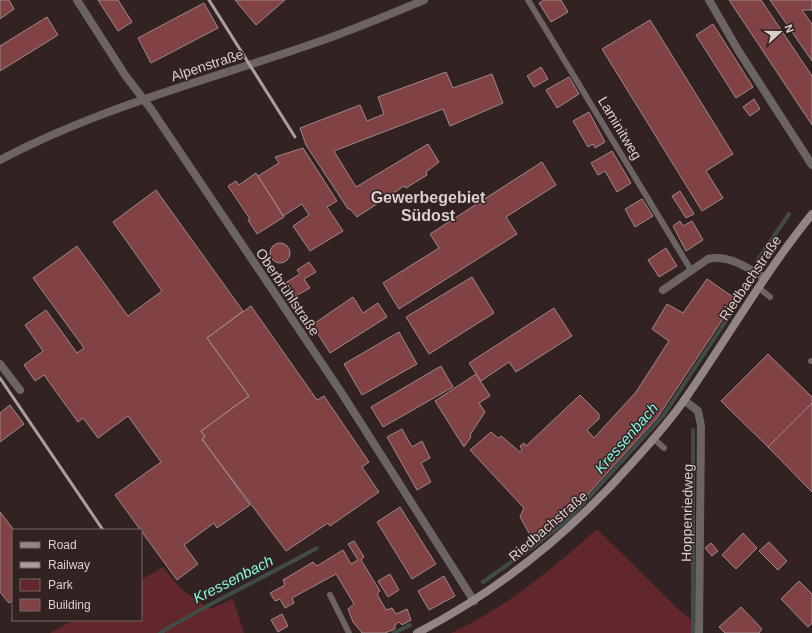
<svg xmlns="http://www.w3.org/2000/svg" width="812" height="633" font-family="Arial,sans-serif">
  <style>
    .green { fill: #61272a }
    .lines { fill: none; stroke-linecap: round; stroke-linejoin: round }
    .stream { stroke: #414b48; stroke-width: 4 }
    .building { fill: #804244; stroke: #9e8988 }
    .lane { stroke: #6c6363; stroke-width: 6 }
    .street { stroke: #6c6363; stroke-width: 8 }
    .secondary { stroke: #938585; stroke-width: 8 }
    .rail { stroke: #ab9e9e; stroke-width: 3 }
    .labels { text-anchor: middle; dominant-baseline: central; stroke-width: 3; stroke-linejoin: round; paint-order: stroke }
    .street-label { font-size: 14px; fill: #dacfcf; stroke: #322 }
    .water-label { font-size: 15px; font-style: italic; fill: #7df9e3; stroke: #322 }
    .quarter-label { font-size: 16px; font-weight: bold; fill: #dacfcf; stroke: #322 }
  </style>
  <rect width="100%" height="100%" fill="#322"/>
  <path class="green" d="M597,529L678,609L695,623V633H451C506,608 552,569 597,529Z
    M163,567L181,589L210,609L233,599L244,633H50L73,620H141V580Z"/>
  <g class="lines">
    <path class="stream" d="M757,261L789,214
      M483,582L537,544L570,518L663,416L747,289L750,278
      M160,633C211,602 265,577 317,548
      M394,633L410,625
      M693,633V430"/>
  </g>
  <path class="building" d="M0,0H9L14,9L0,19Z
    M98,0H118L132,22L118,31Z
    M235,0H285L256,25Z
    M544,0H561L568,12L551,22L539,3Z
    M729,0H761L812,76V125Z
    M770,0H812V10H802L812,24V61Z
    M204,3L218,28L151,63L138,38Z
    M47,17L58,35L0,71V46Z
    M650,20L733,154L706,171L723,198L702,211L602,49Z
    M713,24L753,87L736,98L696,35Z
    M541,67L548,79L534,87L527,76Z
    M446,72L453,88L492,74L503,103L450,126L443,109L334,151L356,187L428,144L439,162L426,172L427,175L406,188L404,186L357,217L350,209H348L306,145L300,128L360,105L367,121L384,114L378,97Z
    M569,77L579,94L557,108L546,90Z
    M754,99L760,109L750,116L743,107Z
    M589,112L605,142L595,148L593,144L588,147L573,121Z
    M303,148L337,201L327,207L343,231L310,251L293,226L309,215L302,204L283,216L258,176L279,163L275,157Z
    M612,151L631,183L617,192L605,171L598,175L591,163Z
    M542,162L556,185L506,217L517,234L399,309L383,283L439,248L430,234Z
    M256,173L284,217L257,234L248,220L250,219L228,186L236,181L239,185Z
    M156,190L243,311L207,338L249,396L201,431L205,437L202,439L250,505L217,528L214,523L184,545L198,564L177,580L115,495L161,462L128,416L98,438L83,418L78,422L44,375L35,381L24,365L43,351L25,325L46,310L77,353L84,348L33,278L77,246L128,316L162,291L113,222Z
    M680,191L694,214L686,218L672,196Z
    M642,199L653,216L635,227L625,209Z
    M680,221L683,226L692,221L703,240L686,251L673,226Z
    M270 253a10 10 0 1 1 20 0a10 10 0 1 1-20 0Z
    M666,248L677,266L659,277L648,260Z
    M309,262L316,272L304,279L310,288L294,297L285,283L300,274L297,270Z
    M472,277L494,313L429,354L406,317Z
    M707,279L736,299L658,417L568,516L534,542L520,517L524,508L470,450L491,432L498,438L501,436L520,452L522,450L520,446L524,443L526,446L580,395L599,414V419L587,430L594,438L636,392L669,341L652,329L667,304L683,313Z
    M353,297L363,313L378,303L387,317L330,353L312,325Z
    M251,306L317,400L324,396L369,462L362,467L379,492L330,526L328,523L286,551L202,439L205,437L201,431L249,396L207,338Z
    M554,308L572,336L516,372L509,362L481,381L469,363Z
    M399,332L417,364L362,395L344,364Z
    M768,354L812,397V403L768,447L721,401Z
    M441,366L453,387L383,427L371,407Z
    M476,374L490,396L479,403L485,412L470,435L471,437L464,447L435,401Z
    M812,403V492L768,447Z
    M10,405L24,424L0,442V413Z
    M402,429L412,447L422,441L430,458L421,463L431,482L417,490L387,437Z
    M400,507L436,564L412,579L377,522Z
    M0,512L14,530L13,600L9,603L0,592Z
    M743,533L757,548L736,569L722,555Z
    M354,541L364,557L361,560L380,591L377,594L386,610L392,608L396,614L407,609L411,620L402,625L399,622L395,625V629L385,633H362L353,622L348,609L354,604L336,574L292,598L294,603L285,608L280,599L275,601L270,593L285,585L283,580L313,562L317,566L343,550L351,564L358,560L348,544Z
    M769,542L787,561L778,570L759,551Z
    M711,543L718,551L712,556L705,548Z
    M390,574L399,590L388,597L378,581Z
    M444,576L455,596L429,610L418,591Z
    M799,581L812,594V623L808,627L781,599Z
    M741,607L762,629L759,633H725L719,627Z
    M282,614L288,626L278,632L271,620Z"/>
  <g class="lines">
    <path class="lane" d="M528,0L691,270
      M759,288L770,297
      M811,361H812
      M654,439L664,448
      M330,595L349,633"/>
    <path class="street" d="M77,0L125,75L151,109L341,392L474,601
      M709,0L738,50L812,165
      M0,160C98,108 205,81 309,45C348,32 386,16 424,0
      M663,290L708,259C729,254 747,268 765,278
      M0,364L20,390
      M684,400L698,411L701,426L699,633"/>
    <path class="secondary" d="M417,633C500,590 571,532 633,462C651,442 670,421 685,399C728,337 765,272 812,214"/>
    <path class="rail" d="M209,0L295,137
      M0,378L103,530"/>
  </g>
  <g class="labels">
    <g class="street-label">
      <text transform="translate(207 65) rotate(-18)">Alpenstraße</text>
      <text transform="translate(620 128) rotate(59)">Laminitweg</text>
      <text transform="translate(750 278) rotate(-56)">Riedbachstraße</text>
      <text transform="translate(288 292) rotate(56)">Oberbrühlstraße</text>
      <text transform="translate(687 513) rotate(-89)">Hoppenriedweg</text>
      <text transform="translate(548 526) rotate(-41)">Riedbachstraße</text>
    </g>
    <g class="water-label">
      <text transform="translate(626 438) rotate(-49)">Kressenbach</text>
      <text transform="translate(233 579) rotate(-27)">Kressenbach</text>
    </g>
    <g class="quarter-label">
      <text x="428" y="197">Gewerbegebiet<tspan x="428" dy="18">Südost</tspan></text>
    </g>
  </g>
  <rect x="12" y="529" width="130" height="92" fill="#332222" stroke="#766767"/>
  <rect x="20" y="542" width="20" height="6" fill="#938585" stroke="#766767"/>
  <text x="48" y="549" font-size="12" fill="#dacfcf">Road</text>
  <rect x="20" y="562" width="20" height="6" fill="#ab9e9e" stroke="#766767"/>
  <text x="48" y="569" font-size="12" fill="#dacfcf">Railway</text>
  <rect x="20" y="579" width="20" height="12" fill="#61272a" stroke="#766767"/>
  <text x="48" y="589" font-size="12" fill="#dacfcf">Park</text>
  <rect x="20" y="599" width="20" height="12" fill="#804244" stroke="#766767"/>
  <text x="48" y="609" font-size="12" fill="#dacfcf">Building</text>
  <g transform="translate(780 32) rotate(69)" stroke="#332222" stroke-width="3" paint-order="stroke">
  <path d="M0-3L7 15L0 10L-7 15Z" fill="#dacfcf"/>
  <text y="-6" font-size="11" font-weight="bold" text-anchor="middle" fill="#dacfcf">N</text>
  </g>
</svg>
